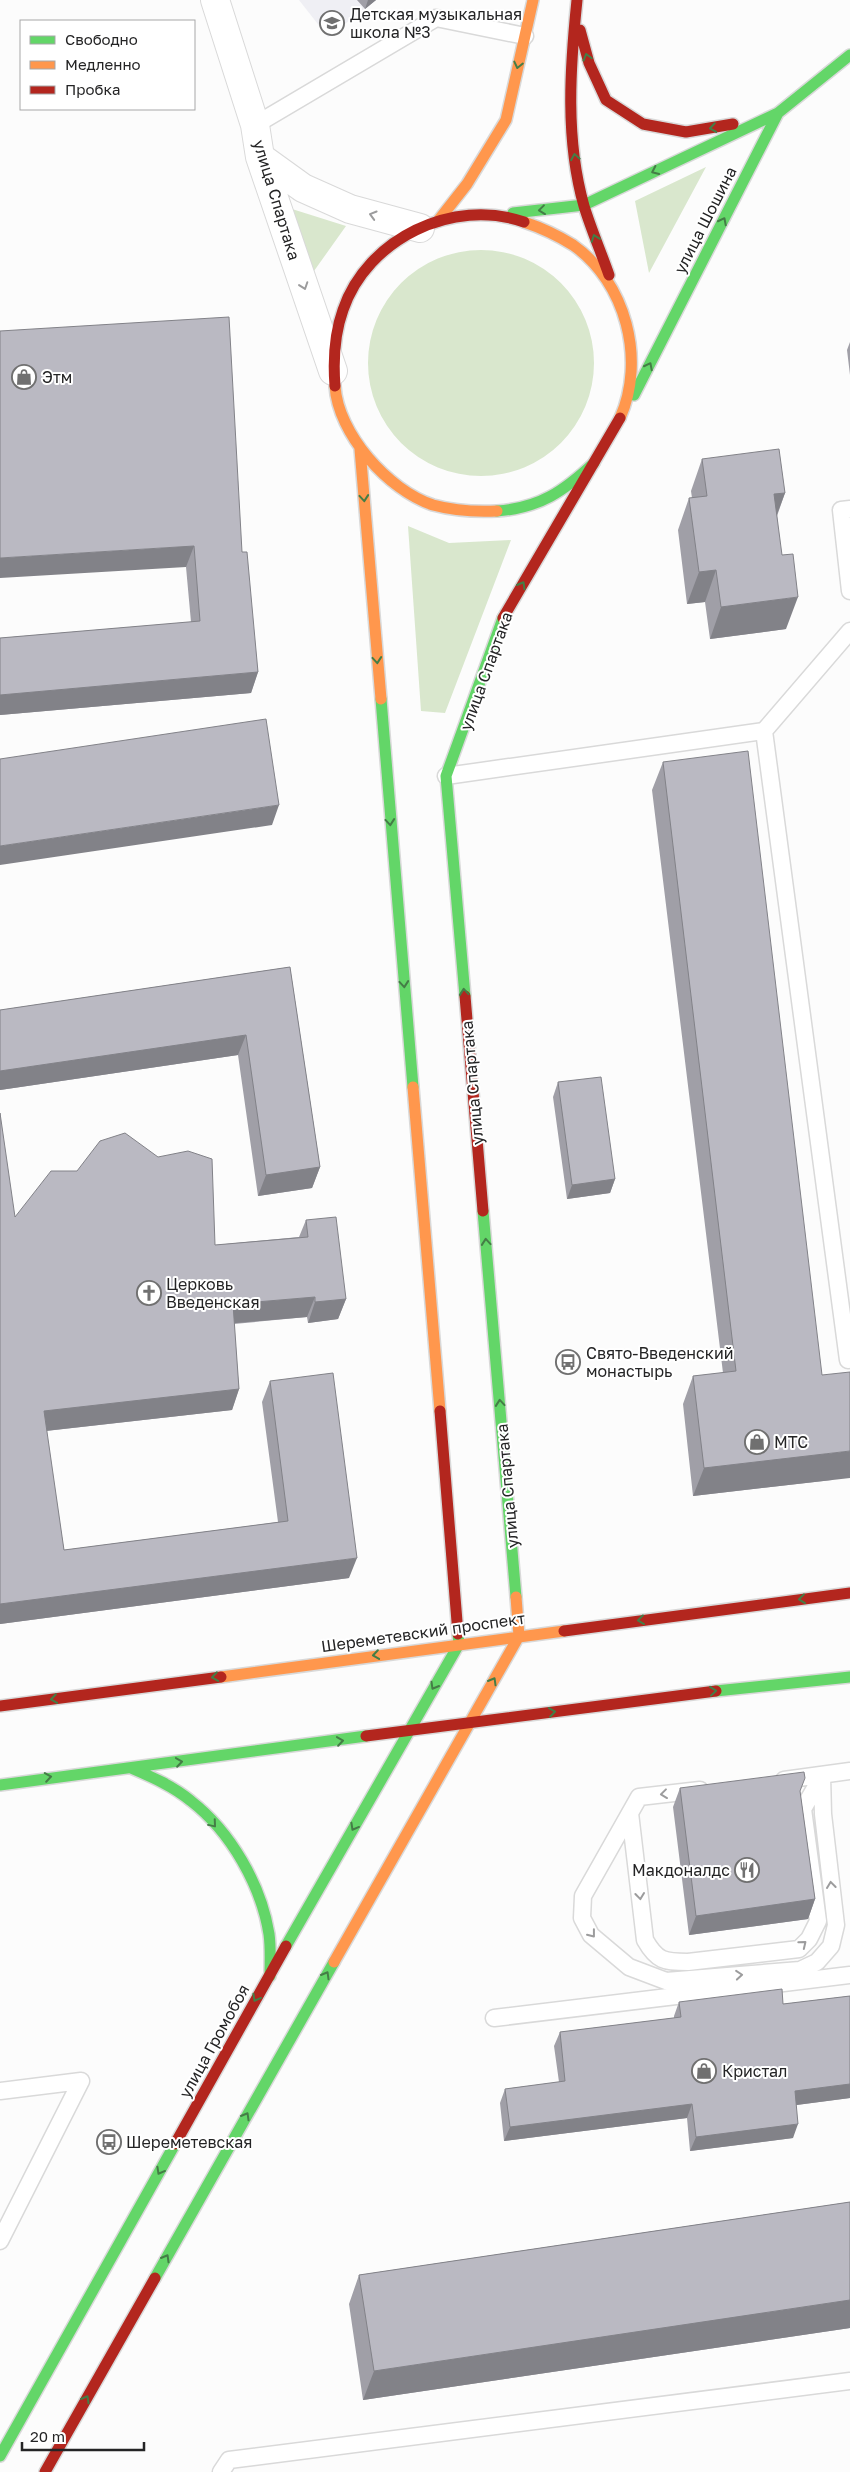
<svg xmlns="http://www.w3.org/2000/svg" width="850" height="2472" font-family="'Golos Text',sans-serif">
  <style>
    .built { fill: #efeff4 }
    .green { fill: #d9e7cd }
    .lines { fill: none; stroke-linecap: round; stroke-linejoin: round }
    .lane-casing { stroke: #d9d9d9; stroke-width: 19 }
    .street-casing { stroke: #d9d9d9; stroke-width: 30 }
    .fast-casing { stroke: #d9d9d9; stroke-width: 14 }
    .slow-casing { stroke: #d9d9d9; stroke-width: 14 }
    .jam-casing { stroke: #d9d9d9; stroke-width: 14 }
    .lane { stroke: #fff; stroke-width: 16 }
    .street { stroke: #fff; stroke-width: 28 }
    .fast { stroke: #63d668; stroke-width: 11 }
    .slow { stroke: #ff974d; stroke-width: 11 }
    .jam { stroke: #b3261e; stroke-width: 11 }
    .wall { fill: #a09fa7 }
    .shaded-wall { fill: #828288 }
    .building { fill: #bab9c2; stroke: #828288 }
    .oneway { stroke: #447d46 }
    .oneway2 { stroke: #9c9c9d }
    .labels { text-anchor: middle; dominant-baseline: central; stroke-width: 4; stroke-linejoin: round; paint-order: stroke }
    .poi-label { font-size: 16px; fill: #242425; stroke: #fff; text-anchor: start }
    .street-label { font-size: 16px; fill: #242425; stroke: #fff }
  </style>
  <rect width="100%" height="100%" fill="#fcfcfc"/>
  <path class="built" d="M299,0H376L328,37Z"/>
  <path class="green" d="M706,167L649,273L635,201Z
    M292,209L346,226L314,271Z
    M368 363a113 113 0 1 1 226 0a113 113 0 1 1-226 0Z
    M408,526L449,543L511,540L445,713L421,711Z"/>
  <g class="lines">
    <defs>
      <path id="lane" d="M255,125L436,18L525,36
        M850,509L841,510L850,591
        M764,731L850,631
        M446,776L764,731L848,1360L850,1359
        M784,1780L850,1771
        M700,1790L639,1797L583,1896L582,1918L591,1935L629,1967L666,1981L800,1970L817,1962L831,1946L836,1925L823,1814L822,1775
        M630,1813L645,1940C657,1961 664,1962 688,1962L799,1949L809,1939L818,1921L803,1809L822,1776
        M494,2018L850,1975
        M0,2091L81,2081
        M0,2241L81,2081
        M221,2472L229,2460L850,2381"/>
      <path id="street" d="M215,0L255,125L260,157L333,371
        M260,157L303,188L350,209L420,228"/>
      <path id="fast" d="M513,213L584,205L778,113
        M634,395L778,113L850,55
        M497,511C540,508 564,491 594,463
        M381,699L413,1087
        M465,996L446,776L503,618
        M483,1211L516,1597
        M716,1691L850,1677
        M131,1768C152,1777 173,1786 191,1801C231,1832 261,1885 269,1934C271,1948 270,1962 270,1976
        M0,1785L366,1736
        M286,1946L459,1644L458,1634
        M155,2278L334,1962
        M0,2456L175,2144"/>
      <path id="slow" d="M438,221L467,184L506,120L533,0
        M524,222C542,228 557,235 573,245C626,282 646,360 620,418
        M335,386C338,434 388,490 433,505C455,511 475,512 497,511
        M360,449L381,699
        M413,1087L440,1411
        M221,1677L564,1631
        M334,1962L519,1636L516,1597"/>
      <path id="jam" d="M577,0C570,68 565,139 584,206C591,229 601,252 609,275
        M580,30L589,63L606,100L643,124L686,132L733,124
        M335,386C333,360 334,335 343,310C367,239 453,197 524,222
        M503,618L620,418
        M465,996L483,1211
        M440,1411L458,1634
        M564,1631L850,1593
        M0,1706L221,1677
        M366,1736L716,1691
        M175,2144L286,1946
        M45,2472L155,2278"/>
    </defs>
    <use href="#lane" class="lane-casing"/>
    <use href="#street" class="street-casing"/>
    <use href="#fast" class="fast-casing"/>
    <use href="#slow" class="slow-casing"/>
    <use href="#jam" class="jam-casing"/>
    <use href="#lane" class="lane"/>
    <use href="#street" class="street"/>
    <use href="#fast" class="fast"/>
    <use href="#slow" class="slow"/>
    <use href="#jam" class="jam"/>
  </g>
  <path class="wall" d="M357,0H376L365,9Z
    M0,331L242,552L258,672L251,693L0,715V638L191,622L186,567Z
    M850,342V375L847,350Z
    M702,459L785,493L777,516L786,629L710,639L705,602L687,604L678,530L689,498H692L691,491Z
    M663,762L832,1480L693,1496L683,1404L693,1376L723,1373L652,790Z
    M290,967L320,1167L312,1188L258,1196L238,1055L0,1090V1010Z
    M558,1082L615,1179L610,1193L567,1199L553,1097Z
    M15,1217L215,1245L299,1237L306,1220L346,1299L338,1319L308,1323L307,1317L234,1324L239,1389L232,1410L46,1431L64,1550L278,1522L262,1402L270,1381L349,1578L0,1624Z
    M680,1788L800,1791L815,1899L808,1919L689,1935L673,1807Z
    M850,1996V2098L796,2105L793,2138L690,2151L687,2118L504,2141L500,2103L505,2089L559,2082L554,2046L560,2032L674,2018V2016L679,2002L783,2004Z
    M850,2202V2328L363,2400L349,2304L359,2275Z"/>
  <path class="shaded-wall" d="M368,0H376L365,9Z
    M785,493L773,525L774,494Z
    M194,546L186,567L0,578V558Z
    M716,570L705,602L687,604L699,572Z
    M798,597L786,629L710,639L721,607Z
    M258,672L251,693L0,715V695Z
    M279,805L272,825L0,865V846Z
    M246,1035L238,1055L0,1090V1071Z
    M320,1167L312,1188L258,1196L266,1175Z
    M615,1179L610,1193L567,1199L572,1185Z
    M315,1297L307,1317L225,1324L233,1304Z
    M346,1299L338,1319L308,1323L315,1302Z
    M239,1389L232,1410L36,1432L44,1411Z
    M850,1451V1478L693,1496L704,1468Z
    M357,1558L349,1578L0,1624V1604Z
    M815,1899L808,1919L689,1935L696,1916Z
    M850,2084V2098L789,2106L795,2091Z
    M692,2104L687,2118L504,2141L510,2127Z
    M798,2124L793,2138L690,2151L696,2137Z
    M850,2300V2328L363,2400L374,2371Z"/>
  <path class="building" d="M229,317L242,552H247L258,672L0,695V638L200,621L194,546L0,558V331Z
    M779,449L785,493L774,494L782,555L793,554L798,597L721,607L716,570L699,572L689,498L707,496L702,459Z
    M266,719L279,805L0,846V759Z
    M748,751L822,1375L850,1372V1451L704,1468L693,1376L736,1371L663,762Z
    M290,967L320,1167L266,1175L246,1035L0,1071V1010Z
    M601,1077L615,1179L572,1185L558,1082Z
    M0,1113L15,1217L51,1171H77L100,1141L125,1133L158,1157L188,1151L212,1159L215,1245L308,1237L306,1220L336,1217L346,1299L315,1302V1297L233,1304L239,1389L44,1411L64,1550L288,1521L270,1381L333,1373L357,1558L0,1604Z
    M804,1772L805,1778L800,1791L815,1899L696,1916L680,1788Z
    M782,1989L783,2004L850,1996V2084L795,2091L798,2124L696,2137L692,2104L510,2127L505,2089L565,2081L560,2032L681,2017L679,2002Z
    M850,2202V2300L374,2371L359,2275Z"/>
  <defs><path id="oneway-chevron" d="M-2-3.5L2.5 0L-2 3.5" fill="none" stroke-width="1.6" stroke-linecap="round" stroke-linejoin="round" transform="scale(1.25)"/></defs>
  <g class="oneway">
    <use href="#oneway-chevron" transform="translate(587 57) rotate(-106)"/>
    <use href="#oneway-chevron" transform="translate(518 65) rotate(103)"/>
    <use href="#oneway-chevron" transform="translate(713 128) rotate(171)"/>
    <use href="#oneway-chevron" transform="translate(575 157) rotate(-100)"/>
    <use href="#oneway-chevron" transform="translate(655 171) rotate(155)"/>
    <use href="#oneway-chevron" transform="translate(542 210) rotate(173)"/>
    <use href="#oneway-chevron" transform="translate(723 221) rotate(-63)"/>
    <use href="#oneway-chevron" transform="translate(595 238) rotate(-110)"/>
    <use href="#oneway-chevron" transform="translate(649 366) rotate(-63)"/>
    <use href="#oneway-chevron" transform="translate(364 498) rotate(85)"/>
    <use href="#oneway-chevron" transform="translate(522 585) rotate(-60)"/>
    <use href="#oneway-chevron" transform="translate(377 660) rotate(85)"/>
    <use href="#oneway-chevron" transform="translate(390 822) rotate(85)"/>
    <use href="#oneway-chevron" transform="translate(404 984) rotate(85)"/>
    <use href="#oneway-chevron" transform="translate(464 992) rotate(-95)"/>
    <use href="#oneway-chevron" transform="translate(486 1242) rotate(-95)"/>
    <use href="#oneway-chevron" transform="translate(500 1403) rotate(-95)"/>
    <use href="#oneway-chevron" transform="translate(802 1599) rotate(173)"/>
    <use href="#oneway-chevron" transform="translate(641 1620) rotate(173)"/>
    <use href="#oneway-chevron" transform="translate(376 1655) rotate(172)"/>
    <use href="#oneway-chevron" transform="translate(215 1677) rotate(172)"/>
    <use href="#oneway-chevron" transform="translate(493 1681) rotate(-60)"/>
    <use href="#oneway-chevron" transform="translate(434 1686) rotate(120)"/>
    <use href="#oneway-chevron" transform="translate(713 1691) rotate(-6)"/>
    <use href="#oneway-chevron" transform="translate(54 1699) rotate(172)"/>
    <use href="#oneway-chevron" transform="translate(552 1712) rotate(-8)"/>
    <use href="#oneway-chevron" transform="translate(340 1741) rotate(-8)"/>
    <use href="#oneway-chevron" transform="translate(179 1762) rotate(-8)"/>
    <use href="#oneway-chevron" transform="translate(48 1777) rotate(-9)"/>
    <use href="#oneway-chevron" transform="translate(213 1824) rotate(50)"/>
    <use href="#oneway-chevron" transform="translate(354 1827) rotate(119)"/>
    <use href="#oneway-chevron" transform="translate(326 1975) rotate(-60)"/>
    <use href="#oneway-chevron" transform="translate(256 1998) rotate(119)"/>
    <use href="#oneway-chevron" transform="translate(246 2116) rotate(-60)"/>
    <use href="#oneway-chevron" transform="translate(160 2171) rotate(119)"/>
    <use href="#oneway-chevron" transform="translate(166 2258) rotate(-60)"/>
    <use href="#oneway-chevron" transform="translate(86 2399) rotate(-60)"/>
  </g>
  <g class="oneway2">
    <use href="#oneway-chevron" transform="translate(373 215) rotate(-164)"/>
    <use href="#oneway-chevron" transform="translate(304 286) rotate(71)"/>
    <use href="#oneway-chevron" transform="translate(664 1794) rotate(173)"/>
    <use href="#oneway-chevron" transform="translate(831 1885) rotate(-97)"/>
    <use href="#oneway-chevron" transform="translate(640 1896) rotate(83)"/>
    <use href="#oneway-chevron" transform="translate(592 1934) rotate(52)"/>
    <use href="#oneway-chevron" transform="translate(803 1944) rotate(-39)"/>
    <use href="#oneway-chevron" transform="translate(739 1975) rotate(-5)"/>
  </g>
  <defs>
    <symbol id="school-ring" viewBox="-11 -11 22 22"><circle r="9.5" fill="#fff" stroke="#707070" stroke-width="1.5"/><path d="M0-5L7-2L0 1L-7-2ZM-4 1L0 2.5L4 1V4Q0 6-4 4Z" fill="#707070"/></symbol>
    <symbol id="shop-ring" viewBox="-11 -11 22 22"><circle r="9.5" fill="#fff" stroke="#707070" stroke-width="1.5"/><path d="M-5-2.5h2.3a2.7 3.5 0 0 1 5.4 0H5L5.5 6h-11ZM-1.5-2.5h3a1.5 2.3 0 0 0-3 0Z" fill="#707070"/></symbol>
    <symbol id="church-ring" viewBox="-11 -11 22 22"><circle r="9.5" fill="#fff" stroke="#707070" stroke-width="1.5"/><path d="M-1.2-6h2.4v3.5h3.3v2.4h-3.3V6h-2.4V-.1h-3.3v-2.4h3.3Z" fill="#707070"/></symbol>
    <symbol id="bus-ring" viewBox="-11 -11 22 22"><circle r="9.5" fill="#fff" stroke="#707070" stroke-width="1.5"/><path d="M-5-6H5V4H4V6H2V4H-2V6H-4V4H-5ZM-3.5-4V0h7V-4ZM-3.5 1.2v1.5H-2V1.2ZM2 1.2v1.5H3.5V1.2Z" fill="#707070"/></symbol>
    <symbol id="restaurant-ring" viewBox="-11 -11 22 22"><circle r="9.5" fill="#fff" stroke="#707070" stroke-width="1.5"/><path d="M-5-6h1v4h1v-4h1v4h1v-4h1v5L-1.5 .5V6h-2V.5L-5-1ZM5-6V6H3V1.5H1.5Q1.5-4 5-6Z" fill="#707070"/></symbol>
  </defs>
  <g fill-rule="evenodd">
    <use href="#school-ring" x="318" y="9" width="28" height="28"/>
    <use href="#shop-ring" x="10" y="363" width="28" height="28"/>
    <use href="#church-ring" x="135" y="1279" width="28" height="28"/>
    <use href="#bus-ring" x="554" y="1348" width="28" height="28"/>
    <use href="#shop-ring" x="743" y="1428" width="28" height="28"/>
    <use href="#restaurant-ring" x="733" y="1856" width="28" height="28"/>
    <use href="#shop-ring" x="690" y="2057" width="28" height="28"/>
    <use href="#bus-ring" x="95" y="2128" width="28" height="28"/>
  </g>
  <g class="labels">
    <g class="poi-label">
      <text x="350" y="14">Детская музыкальная<tspan x="350" dy="18">школа №3</tspan></text>
      <text x="42" y="377">Этм</text>
      <text x="166" y="1284">Церковь<tspan x="166" dy="18">Введенская</tspan></text>
      <text x="586" y="1353">Свято-Введенский<tspan x="586" dy="18">монастырь</tspan></text>
      <text x="774" y="1442">МТС</text>
      <text x="730" y="1870" text-anchor="end">Макдоналдс</text>
      <text x="722" y="2071">Кристал</text>
      <text x="126" y="2142">Шереметевская</text>
    </g>
    <g class="street-label">
      <text transform="translate(277 200) rotate(73)">улица Спартака</text>
      <text transform="translate(705 220) rotate(-63)">улица Шошина</text>
      <text transform="translate(486 671) rotate(-70)">улица Спартака</text>
      <text transform="translate(472 1083) rotate(-95)">улица Спартака</text>
      <text transform="translate(507 1486) rotate(-95)">улица Спартака</text>
      <text transform="translate(423 1632) rotate(-8)">Шереметевский проспект</text>
      <text transform="translate(214 2041) rotate(-61)">улица Громобоя</text>
    </g>
  </g>
  <rect x="20" y="20" width="175" height="90" fill="#ffffff" stroke="#a7a7a8"/>
  <rect x="30" y="36" width="25" height="8" fill="#63d668" stroke="#a7a7a8"/>
  <text x="65" y="45" font-size="15" fill="#242425">Свободно</text>
  <rect x="30" y="61" width="25" height="8" fill="#ff974d" stroke="#a7a7a8"/>
  <text x="65" y="70" font-size="15" fill="#242425">Медленно</text>
  <rect x="30" y="86" width="25" height="8" fill="#b3261e" stroke="#a7a7a8"/>
  <text x="65" y="95" font-size="15" fill="#242425">Пробка</text>
  <path d="M22 2442v8h122v-8" fill="none" stroke="#242425" stroke-width="2.5"/>
  <text x="30" y="2442" font-size="15" fill="#242425" stroke="#ffffff" stroke-width="4" paint-order="stroke">20 m</text>
</svg>
